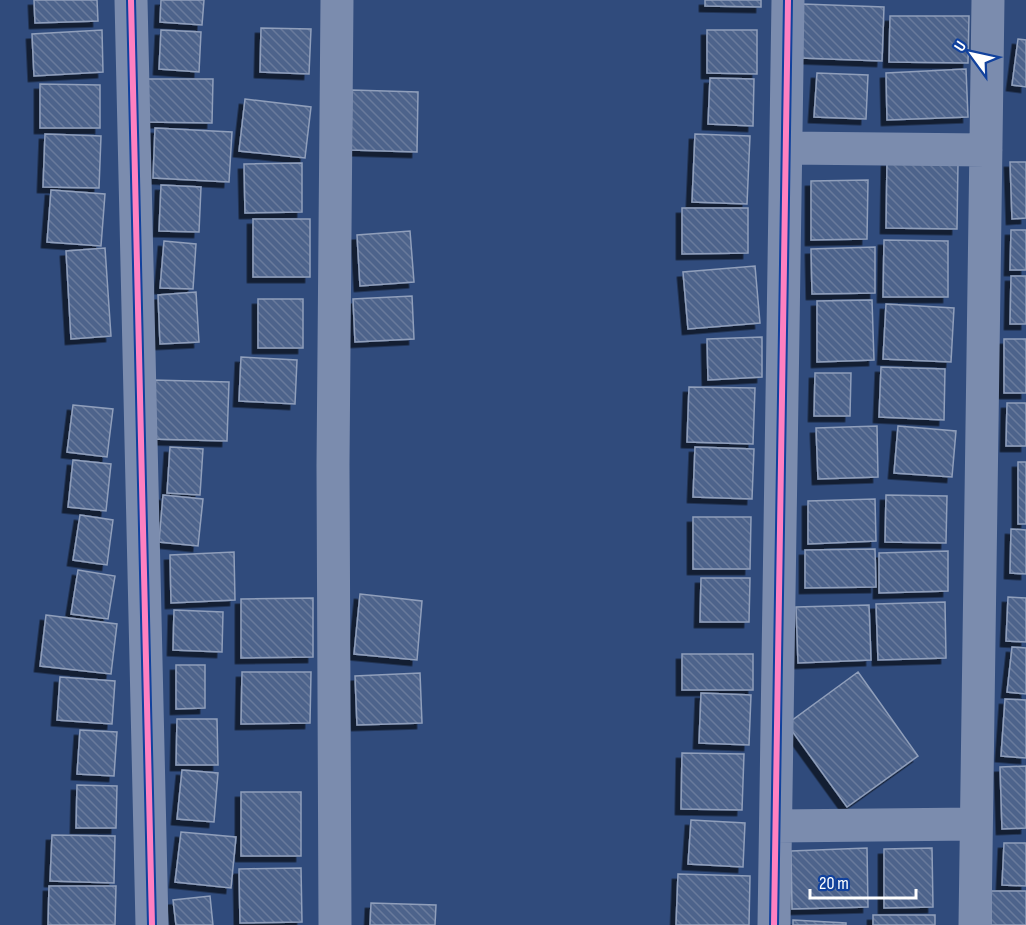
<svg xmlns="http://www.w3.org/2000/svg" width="1026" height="925" font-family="'Sofia Sans Condensed',sans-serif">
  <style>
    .building { fill: url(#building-back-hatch); stroke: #909fbb; stroke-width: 1.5; filter: url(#shadow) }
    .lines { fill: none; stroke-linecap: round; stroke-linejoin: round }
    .street { stroke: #7b8cae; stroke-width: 33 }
    .cycleway-casing { stroke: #11419c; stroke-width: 10 }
    .cycleway { stroke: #ff80c0; stroke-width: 6 }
  </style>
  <defs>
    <pattern id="building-back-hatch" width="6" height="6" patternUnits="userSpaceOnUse" patternTransform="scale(1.5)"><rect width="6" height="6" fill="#4e638b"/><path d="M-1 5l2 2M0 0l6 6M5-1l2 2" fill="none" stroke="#697a9c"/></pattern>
    <filter id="shadow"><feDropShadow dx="-5.5" dy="5.5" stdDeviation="0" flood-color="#0009"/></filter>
  </defs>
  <rect width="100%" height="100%" fill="#304b7c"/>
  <path class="building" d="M34,0H97L98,21L35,23Z
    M161,0H204L202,25L160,22Z
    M705,0H761V7L705,6Z
    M803,4L884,7L882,61L801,58Z
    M890,16H969L968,63L889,62Z
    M261,28L311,29L309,74L260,72Z
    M102,30L103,72L34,76L32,34Z
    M161,30L201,32L199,72L159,69Z
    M707,30H757V74L707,73Z
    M1018,39L1026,40V87L1012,85Z
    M966,69L968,117L887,120L886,73Z
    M817,73L868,75L866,119L814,117Z
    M710,78L754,79L753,126L708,124Z
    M147,79H213L212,123L146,122Z
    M40,84L100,85V128H40Z
    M352,90L418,92L417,152L351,150Z
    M245,99L311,107L305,158L239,151Z
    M155,128L232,132L229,182L153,178Z
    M45,134L101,136L99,188L43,187Z
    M695,134L750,136L747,204L692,202Z
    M887,161L958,163L957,229L886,228Z
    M1010,162H1026V218L1012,219Z
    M302,163V212L245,213L244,164Z
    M868,180L867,239L811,240V181Z
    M161,185L201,187L199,232L159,231Z
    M51,190L105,194L101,246L47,242Z
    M682,208H748V253L682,254Z
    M253,219H310V277H253Z
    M1011,230H1026V270H1010Z
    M410,231L414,282L360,286L357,235Z
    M884,240L948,241V297H883Z
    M164,241L196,244L193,289L160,288Z
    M875,247V293L812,294L811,249Z
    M105,248L111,336L71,339L66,251Z
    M755,266L760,323L688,329L683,272Z
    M1011,276H1026V324H1010Z
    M196,292L199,342L160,344L158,295Z
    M412,296L414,339L355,342L353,299Z
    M258,299H303V348H258Z
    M872,300L874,360L817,362V301Z
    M886,304L954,308L951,362L883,359Z
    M762,337V377L708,380L707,339Z
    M1004,339H1026V393H1004Z
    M241,357L297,360L295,404L239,401Z
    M881,367L945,369L944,420L879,417Z
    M815,373H851L850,416H814Z
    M153,380L229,382L227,441L150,439Z
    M689,387L755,388L753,444L687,442Z
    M1007,403H1026V446H1006Z
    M73,405L113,409L107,457L67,452Z
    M877,426L878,477L818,479L816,428Z
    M898,426L956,431L952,477L894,473Z
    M170,447L203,449L200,495L167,493Z
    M695,447L754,449L752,499L693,497Z
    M73,460L111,464L106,511L68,507Z
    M1018,462H1026V524H1018Z
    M163,495L203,499L198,546L159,542Z
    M886,495L947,496L946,543L885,542Z
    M875,499L876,541L808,544V501Z
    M80,515L113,520L107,565L73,560Z
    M693,517H751L750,569H693Z
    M1011,529L1026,530V574L1010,573Z
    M875,549L876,587L805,588V550Z
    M948,551V591L879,593V553Z
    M234,552L235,600L171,603L170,555Z
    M78,570L115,576L108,619L71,614Z
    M701,578H750L749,622H700Z
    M360,594L422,601L417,660L354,654Z
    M1008,597L1026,598V642L1006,641Z
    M313,598V657L241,658V599Z
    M945,602L946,658L878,660L876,604Z
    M869,605L871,660L798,663L796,607Z
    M174,610L223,612L222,652L173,650Z
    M46,615L117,624L111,674L40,666Z
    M1012,647L1026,648V694L1007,692Z
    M682,654H753V690H682Z
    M176,665H205V708L176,709Z
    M242,672H311L310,723L241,724Z
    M858,672L918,756L847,807L787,724Z
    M420,673L422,723L357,725L355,676Z
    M60,677L115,681L112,724L57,720Z
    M701,693L751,695L749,745L699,743Z
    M1005,699L1026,700V758L1001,756Z
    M177,719H217L218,765H176Z
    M80,730L117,732L114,776L77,774Z
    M682,753L744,754L742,810L681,809Z
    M1026,766V828L1002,829L1000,767Z
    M182,770L218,773L214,822L177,819Z
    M77,785L117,786L116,828H76Z
    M241,792H301V856H241Z
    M691,820L745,823L743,867L688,864Z
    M181,832L236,837L231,888L175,882Z
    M52,835L115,836L114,883L50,881Z
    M1004,843H1026V886L1002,885Z
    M867,848L868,907L792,909L791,851Z
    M932,848L933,907L884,908V849Z
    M301,868L302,922L240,923L239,869Z
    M678,874L750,876L749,925H676Z
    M49,886H116L115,925H48Z
    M991,891H1026V925H991Z
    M210,896L213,925H176L173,900Z
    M371,903L436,905L435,925H370Z
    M873,915H935V925H873Z
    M793,920L846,923V925H793Z"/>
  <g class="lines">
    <path class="street" d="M131,0L152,925
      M787,148L986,150
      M776,826L976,824
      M335,925L333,465L337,0
      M774,925L788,0
      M975,925L988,0"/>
    <defs>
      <path id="cycleway" d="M131,0L152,925
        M774,925L788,0"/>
    </defs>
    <use href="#cycleway" class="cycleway-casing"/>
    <use href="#cycleway" class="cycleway"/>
  </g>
  <g transform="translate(972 54) rotate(303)" stroke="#11419c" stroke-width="4.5" paint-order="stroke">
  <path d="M0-4.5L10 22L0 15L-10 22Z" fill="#ffffff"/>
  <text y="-9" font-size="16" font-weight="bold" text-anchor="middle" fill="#ffffff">U</text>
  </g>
  <path d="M810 889v9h106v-9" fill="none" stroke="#ffffff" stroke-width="3"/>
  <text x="819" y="889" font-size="18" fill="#ffffff" stroke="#11419c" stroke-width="4.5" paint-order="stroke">20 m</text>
</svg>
